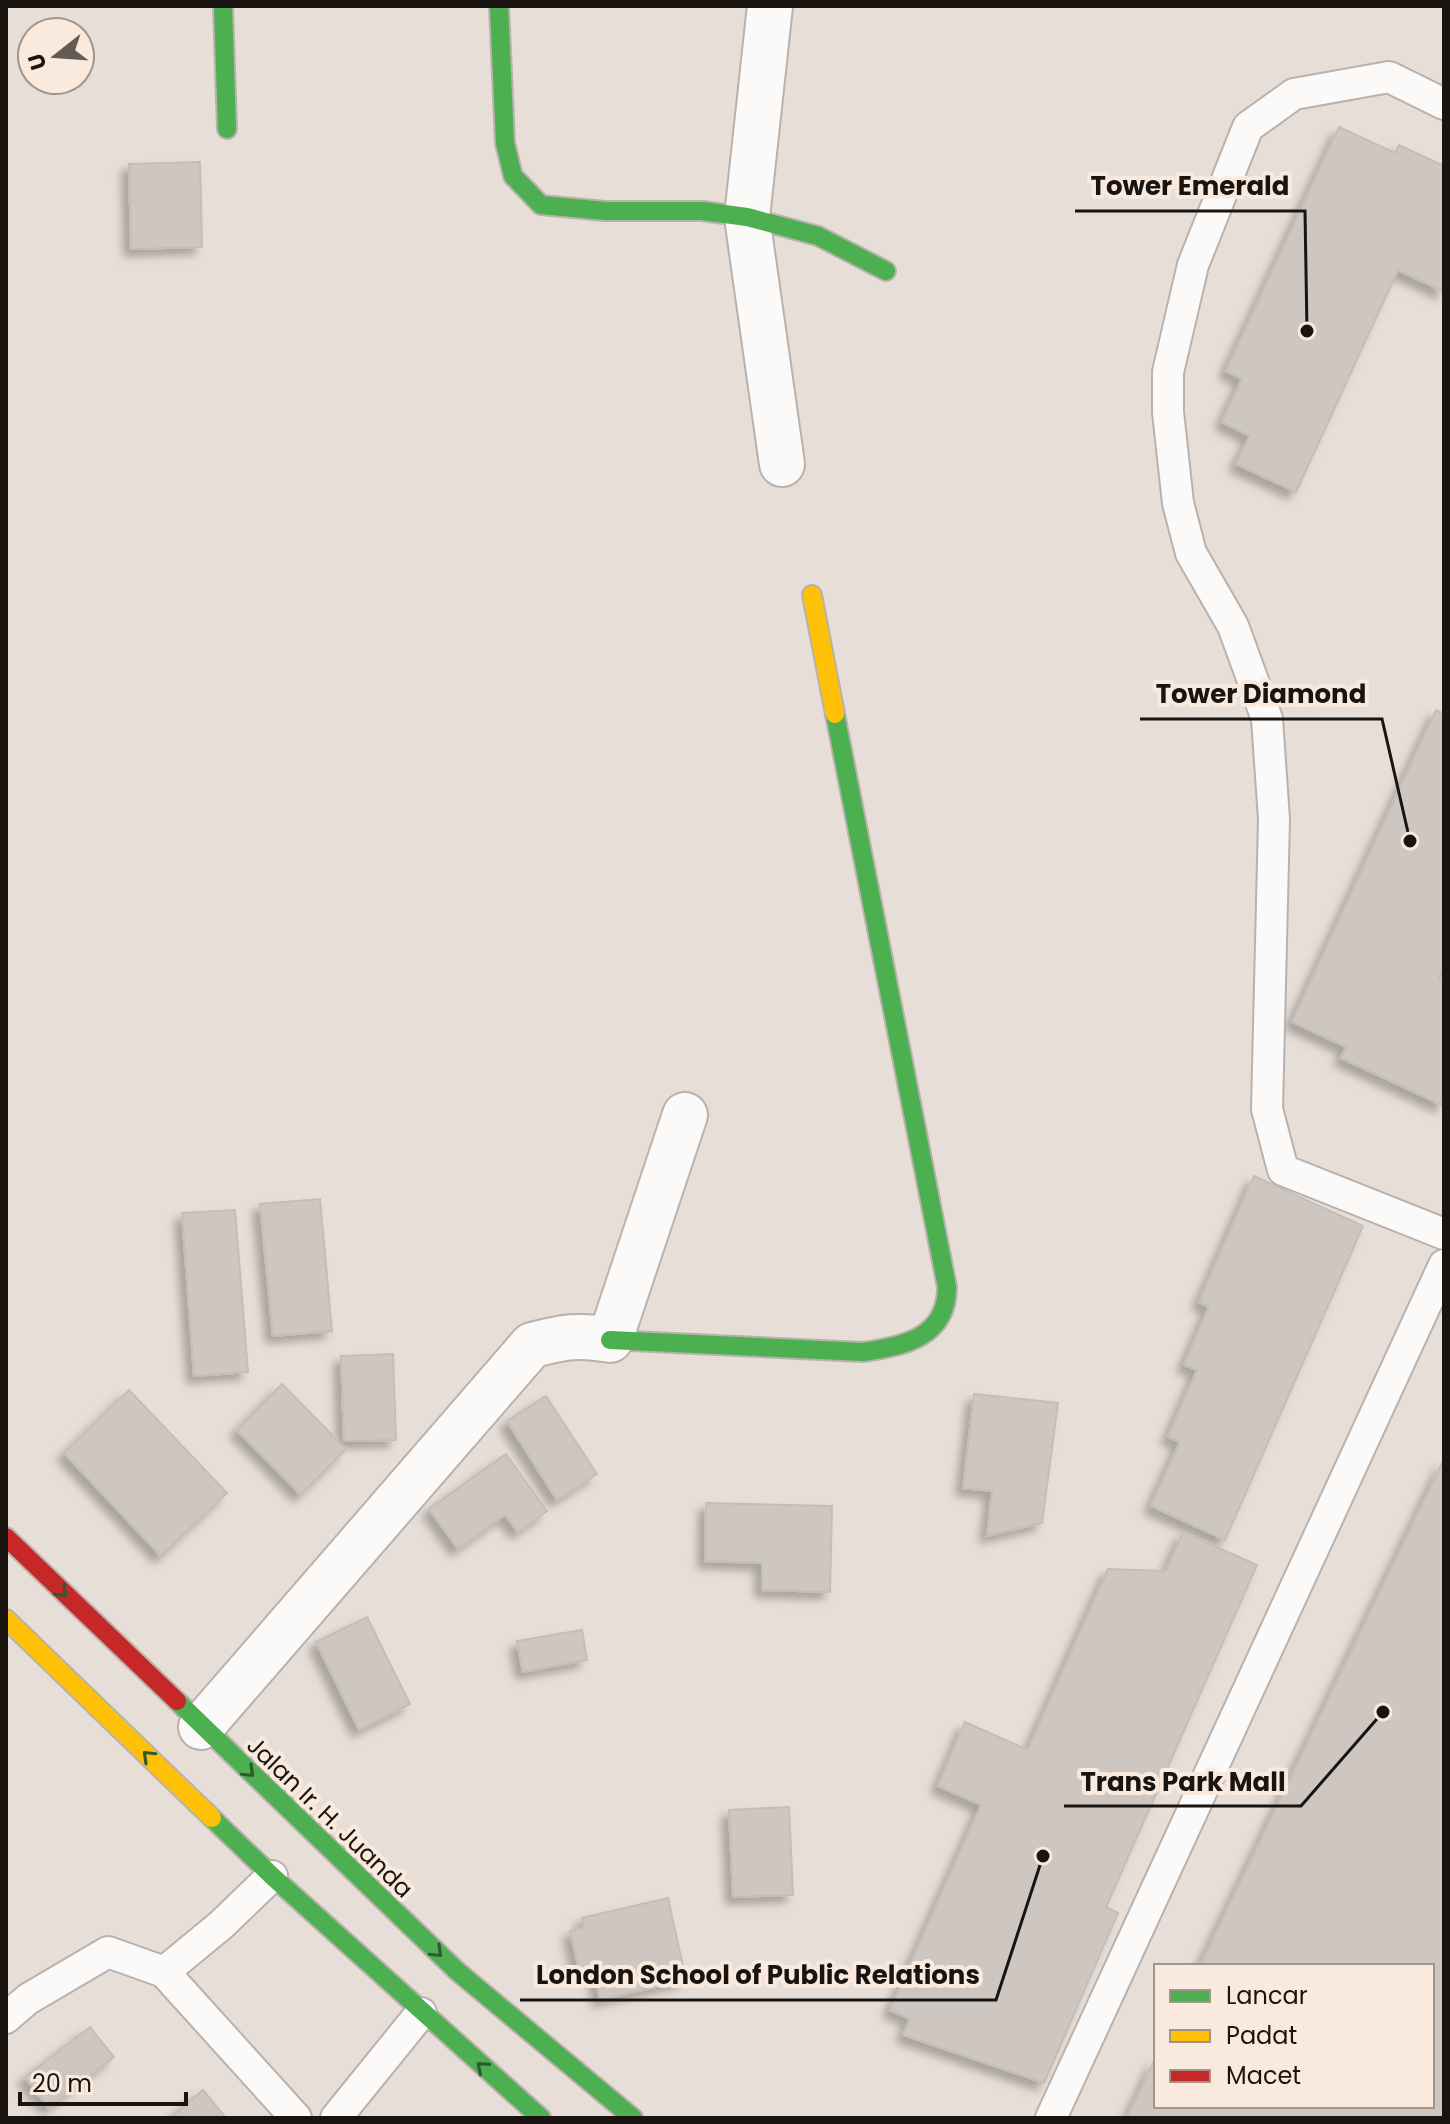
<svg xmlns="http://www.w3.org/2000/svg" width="1450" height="2124" font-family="Poppins,sans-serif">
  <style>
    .building { fill: #cec7c1; stroke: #c4bdb8; stroke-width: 2; filter: url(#shadow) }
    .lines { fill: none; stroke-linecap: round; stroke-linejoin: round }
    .lane-casing { stroke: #b9b1ac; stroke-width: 34 }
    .street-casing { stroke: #b9b1ac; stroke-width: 48 }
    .fast-casing { stroke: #b9b1ac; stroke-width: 22 }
    .slow-casing { stroke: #b9b1ac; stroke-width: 22 }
    .jam-casing { stroke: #b9b1ac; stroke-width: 22 }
    .lane { stroke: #fbfaf9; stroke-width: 30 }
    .street { stroke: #fbfaf9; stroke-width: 44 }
    .fast { stroke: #4caf50; stroke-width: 18 }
    .slow { stroke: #ffc107; stroke-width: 18 }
    .jam { stroke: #c62828; stroke-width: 18 }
    .oneway { stroke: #305a2d }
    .labels { text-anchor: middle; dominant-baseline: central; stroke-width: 8; stroke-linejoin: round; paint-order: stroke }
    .street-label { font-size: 24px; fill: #1a1410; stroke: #faeade }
    .leader { fill: none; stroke: #1a1410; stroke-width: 3 }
    .callout-dot { fill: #1a1410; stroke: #faeade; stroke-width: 3 }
    .callout-label { font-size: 26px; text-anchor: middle; font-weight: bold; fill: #1a1410; stroke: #faeade; stroke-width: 8; stroke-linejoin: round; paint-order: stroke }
  </style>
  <defs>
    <filter id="shadow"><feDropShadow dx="-7" dy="7" stdDeviation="4" flood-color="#0004"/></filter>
  </defs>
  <rect width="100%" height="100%" fill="#e7ded7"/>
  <path class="building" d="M1339,127L1395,153L1399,145L1444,166V292L1398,270L1296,492L1236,464L1250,436L1222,422L1242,379L1226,371Z
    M200,162L202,247L131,249L129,164Z
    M1436,710L1444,714V968L1439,979L1444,981V1106L1341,1058L1346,1047L1292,1022Z
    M1254,1176L1363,1226L1225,1540L1151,1506L1180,1442L1168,1437L1197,1370L1184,1365L1209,1307L1199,1302Z
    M320,1199L332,1331L273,1336L260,1204Z
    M235,1210L248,1372L194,1376L182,1213Z
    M393,1354L396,1440L344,1441L341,1356Z
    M282,1384L346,1449L301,1495L237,1430Z
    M129,1390L227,1493L161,1556L64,1453Z
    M974,1394L1058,1403L1042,1523L987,1536L992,1491L963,1488Z
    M546,1396L597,1474L557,1500L507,1421Z
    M506,1454L547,1511L518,1532L505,1515L458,1549L429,1509Z
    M1444,1459V2118H1127L1156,2057V2106H1432V1966H1200Z
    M706,1503L832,1506L830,1592L762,1590V1563L705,1561Z
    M1183,1532L1257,1565L1106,1907L1118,1913L1044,2083L903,2035L910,2019L890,2010L981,1805L938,1786L965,1722L1028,1750L1108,1569L1166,1571Z
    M367,1617L410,1704L359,1730L316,1642Z
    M582,1630L587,1660L523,1672L517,1641Z
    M789,1807L793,1895L733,1897L729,1810Z
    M668,1898L686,1980L600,2000L593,1966L579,1969L570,1931L584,1928L582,1918Z
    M90,2027L114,2057L49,2108L25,2077Z
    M203,2090L226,2118H170Z"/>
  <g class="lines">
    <defs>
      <path id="lane" d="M1444,104L1389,77L1294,94L1248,127L1193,265L1168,372V412L1178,503L1191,553L1233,626L1267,719L1274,819L1267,1109L1283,1170L1444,1234
        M164,1972L296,2118
        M6,2018L28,1999L108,1952L164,1972L221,1925L272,1876
        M336,2118L421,2013
        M1051,2118L1444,1265"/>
      <path id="street" d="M770,6L747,217L782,464
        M201,1727L532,1345C564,1337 578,1334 610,1340L685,1115"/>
      <path id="fast" d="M223,6L227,129
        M499,6L505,143L513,176L541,205L605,211H702L747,217L818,236L886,271
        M610,1340L863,1352C905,1346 947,1337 947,1287L835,714
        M177,1701L457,1971L633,2118
        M212,1818L272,1876L541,2118"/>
      <path id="slow" d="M812,595L835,714
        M6,1619L212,1818"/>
      <path id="jam" d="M6,1537L177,1701"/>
    </defs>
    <use href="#lane" class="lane-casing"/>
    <use href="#street" class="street-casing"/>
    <use href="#fast" class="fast-casing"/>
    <use href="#slow" class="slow-casing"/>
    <use href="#jam" class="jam-casing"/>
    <use href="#lane" class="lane"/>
    <use href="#street" class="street"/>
    <use href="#fast" class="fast"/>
    <use href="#slow" class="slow"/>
    <use href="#jam" class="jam"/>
  </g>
  <defs><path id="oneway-chevron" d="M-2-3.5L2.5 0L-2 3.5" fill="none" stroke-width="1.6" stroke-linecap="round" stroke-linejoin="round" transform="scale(2)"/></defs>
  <g class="oneway">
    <use href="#oneway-chevron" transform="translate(62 1592) rotate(44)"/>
    <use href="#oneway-chevron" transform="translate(148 1756) rotate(-136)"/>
    <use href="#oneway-chevron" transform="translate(249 1772) rotate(44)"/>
    <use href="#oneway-chevron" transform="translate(437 1952) rotate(44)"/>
    <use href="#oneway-chevron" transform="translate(482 2067) rotate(-139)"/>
  </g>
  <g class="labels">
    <g class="street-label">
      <text transform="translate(330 1817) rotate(44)">Jalan Ir. H. Juanda</text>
    </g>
  </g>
  <path class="leader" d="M1307 331L1305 211H1075M1410 841L1382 719H1140M1383 1712L1301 1806H1064M1043 1856L996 2000H520"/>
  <g class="callout-dot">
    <circle cx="1307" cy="331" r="8"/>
    <circle cx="1410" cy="841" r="8"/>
    <circle cx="1383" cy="1712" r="8"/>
    <circle cx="1043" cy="1856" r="8"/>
  </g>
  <g class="callout-label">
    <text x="1190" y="195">Tower Emerald</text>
    <text x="1261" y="703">Tower Diamond</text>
    <text x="1183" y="1791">Trans Park Mall</text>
    <text x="758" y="1984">London School of Public Relations</text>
  </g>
  <rect width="1450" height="2124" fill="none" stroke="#1a1410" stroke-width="16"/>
  <rect x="1154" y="1964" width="280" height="144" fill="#faeade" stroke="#a0948c" stroke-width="2"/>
  <rect x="1170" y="1990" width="40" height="12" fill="#4caf50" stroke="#a0948c" stroke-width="2"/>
  <text x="1226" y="2004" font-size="24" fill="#1a1410">Lancar</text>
  <rect x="1170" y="2030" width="40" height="12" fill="#ffc107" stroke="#a0948c" stroke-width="2"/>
  <text x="1226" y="2044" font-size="24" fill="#1a1410">Padat</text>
  <rect x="1170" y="2070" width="40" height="12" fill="#c62828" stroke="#a0948c" stroke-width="2"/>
  <text x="1226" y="2084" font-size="24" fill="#1a1410">Macet</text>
  <g transform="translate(56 56) rotate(253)"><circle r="38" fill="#faeade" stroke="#a0948c" stroke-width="2"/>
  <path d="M0-6L14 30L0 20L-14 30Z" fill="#625b56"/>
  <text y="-12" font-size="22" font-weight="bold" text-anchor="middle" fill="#1a1410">U</text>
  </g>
  <path d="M20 2092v12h166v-12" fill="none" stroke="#1a1410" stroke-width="4"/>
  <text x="32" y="2092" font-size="24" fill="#1a1410" stroke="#faeade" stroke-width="6" paint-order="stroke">20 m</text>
</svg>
